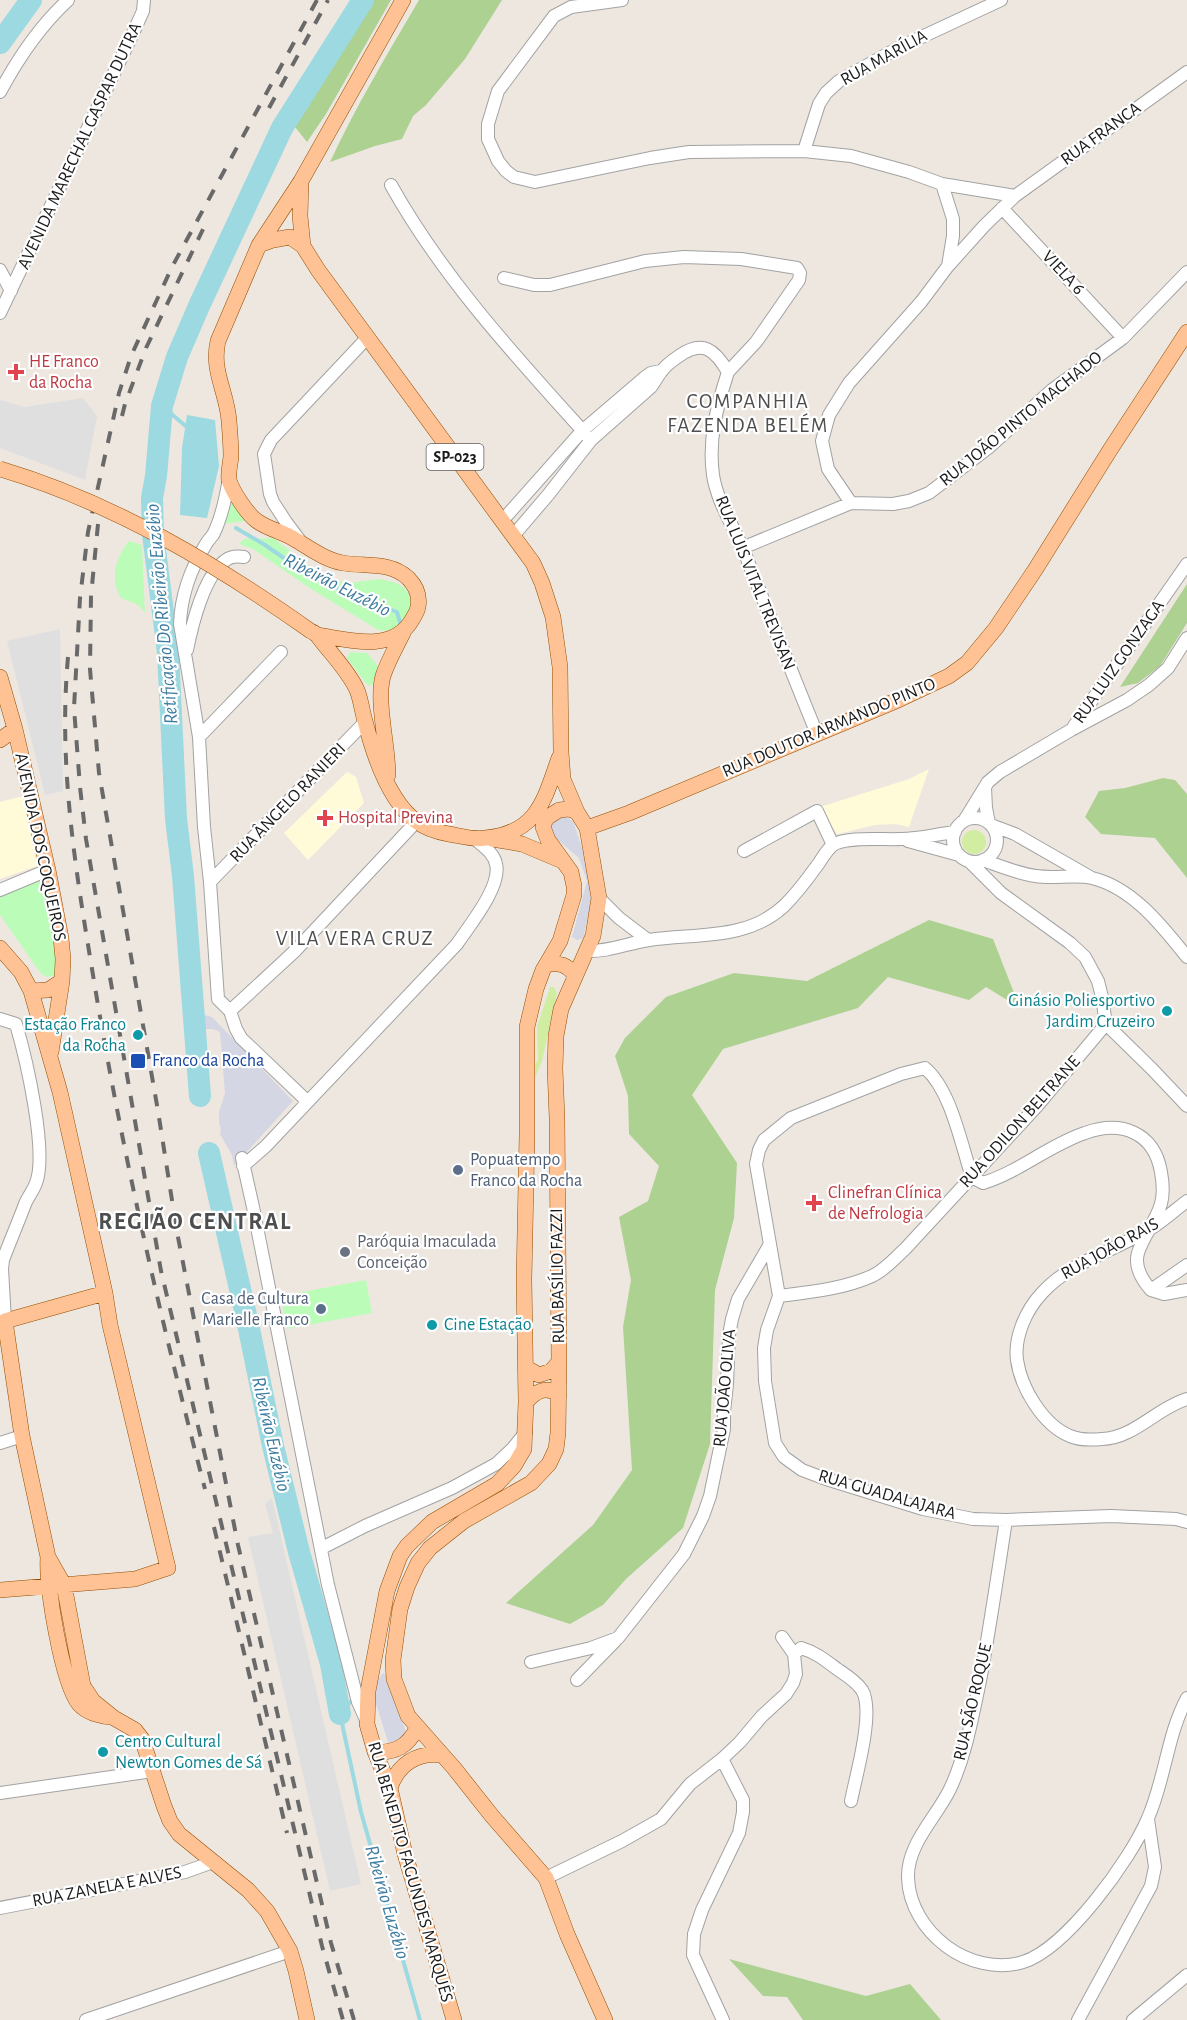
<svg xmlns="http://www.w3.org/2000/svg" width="1187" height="2020" font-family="'Alegreya Sans',sans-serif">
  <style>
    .education { fill: #fffad8 }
    .grass { fill: #d1eda1 }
    .forest { fill: #acd191 }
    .park { fill: #bbfdb8 }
    .parking { fill: #dfdfdf }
    .plaza { fill: #d4d6e4 }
    .water { fill: #9cd9e0 }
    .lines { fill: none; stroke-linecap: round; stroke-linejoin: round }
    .stream { stroke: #9cd9e0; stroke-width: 4 }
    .river { stroke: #9cd9e0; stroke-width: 22 }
    .minor-casing { stroke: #a2a2a2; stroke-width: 14 }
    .major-casing { stroke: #934e00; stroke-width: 16 }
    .minor { stroke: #fff; stroke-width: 12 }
    .major { stroke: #ffc294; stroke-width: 15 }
    .rail { stroke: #696969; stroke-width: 4; stroke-dasharray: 12 12; stroke-linecap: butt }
    .major-bridge-casing { stroke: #934e00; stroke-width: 16; stroke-linecap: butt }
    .major-bridge { stroke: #ffc294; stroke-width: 15 }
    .health-dot { fill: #e0444e; stroke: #fff; stroke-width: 2 }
    .culture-dot { fill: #0f9aa8; stroke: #fff; stroke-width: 2 }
    .transit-dot { fill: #1a4fb4; stroke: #fff; stroke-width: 2 }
    .service-dot { fill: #5c6f8a; stroke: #fff; stroke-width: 2 }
    .worship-dot { fill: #6b7280; stroke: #fff; stroke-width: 2 }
    .labels { text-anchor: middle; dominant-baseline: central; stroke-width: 4.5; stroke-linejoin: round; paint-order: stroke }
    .shield { fill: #fff; stroke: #5f5f5f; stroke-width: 1.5 }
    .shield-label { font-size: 16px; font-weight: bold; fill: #1b1b1b }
    .street-label { font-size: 18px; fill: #1b1b1b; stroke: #fff }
    .health-label { font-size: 18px; fill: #be3a42; stroke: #fff; text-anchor: start }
    .culture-label { font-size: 18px; fill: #0d838f; stroke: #fff; text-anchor: end }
    .transit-label { font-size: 18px; fill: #164399; stroke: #fff; text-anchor: start }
    .service-label { font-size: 18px; fill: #4e5e75; stroke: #fff; text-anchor: start }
    .worship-label { font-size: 18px; fill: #5b616d; stroke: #fff; text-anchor: start }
    .water-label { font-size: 20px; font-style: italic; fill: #3d7ca1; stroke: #fff }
    .quarter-label { font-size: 21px; letter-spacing: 1.5px; fill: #4e4e4e; stroke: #fff }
    .district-label { font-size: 24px; font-weight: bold; letter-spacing: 1.5px; fill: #4e4e4e; stroke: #fff }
  </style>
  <rect width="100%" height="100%" fill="#eee7e0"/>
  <path class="education" d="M929,769L909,827L895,824L875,825L837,834L820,807L909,779Z
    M347,772L356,777L364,803L308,860L284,833Z
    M23,796L37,866L0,879V802Z"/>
  <path class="grass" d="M962 842a12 12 0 1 1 24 0a12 12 0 1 1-24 0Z
    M550,987H554L557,993L542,1061L535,1078V1066L538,1059L537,1027Z"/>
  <path class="forest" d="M368,0H391L326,114L307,142L291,122Z
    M419,0H502L465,59L426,105L413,116L402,139L375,146L330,162C356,106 388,53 419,0Z
    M1187,584V623L1160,666L1138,683L1120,687Z
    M1163,778L1175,780L1187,794V878L1155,838L1101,834L1085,817L1099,791L1125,788Z
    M929,920L993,939L1020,1008L986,987L969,1000L888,977L858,1008L723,1049L692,1095L737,1163L734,1218L715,1290L710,1444L683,1528L626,1579L603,1605L570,1624L506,1603L593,1525L632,1470L623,1327L631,1280L619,1217L648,1201L659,1166L629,1134L628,1096L615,1056L625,1038L666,997L734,973L807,981Z
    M729,1959L866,1996L910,1984L941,2020H803L787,1997L763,1996Z"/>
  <path class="park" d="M234,499L252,520L223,524Z
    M273,538L322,575L334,580L349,583L379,579L394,582L405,588L412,601L409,620C399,626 390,633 378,630L305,585L253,549L239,544L244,539Z
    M129,541L142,545L145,613C138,602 132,603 121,598C109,579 116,557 129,541Z
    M350,652L367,653L379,667L373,684L368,686L347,658Z
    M47,877L57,964L55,975L48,977L43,975L39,971L0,915V897Z
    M366,1280L372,1313L287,1329L281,1296Z"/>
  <path class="parking" d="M83,398L97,416L85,480L0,448V400L25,407Z
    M60,629L63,791L45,795L7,641Z
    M272,1498L361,1884L330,1891L248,1537L273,1533L265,1504Z"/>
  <path class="plaza" d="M564,816L573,821L589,869L591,903L583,938L577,940L572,937L587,881L579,858L552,835V821Z
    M204,1015L212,1017L293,1101L234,1166L232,1155L220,1134L221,1129L219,1123V1112L225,1093L220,1032L213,1029H205Z
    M383,1673L389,1677L395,1702L405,1729L406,1738L390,1748L376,1704L375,1683Z"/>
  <path class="water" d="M187,415L215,420L219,466L207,518L180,515L182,448Z"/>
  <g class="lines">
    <path class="stream" d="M162,406L188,428
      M236,528L265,545L310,576L357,597L397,612L401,626
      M351,1701L340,1714L361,1812L420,2020"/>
    <path class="river" d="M0,43L31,0
      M200,1096L183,876L176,819L168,652L153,534L152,498L156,476L162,406L177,357L199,306L282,128L363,0
      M209,1153L248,1324L273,1446L299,1552L331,1664L340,1714"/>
    <defs>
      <path id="minor" d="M622,0L571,7L554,16L498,91L488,124V139L498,161L506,171L514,177L535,182L650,158L689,152L804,151L851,156L909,172L942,184L953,219V236L948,266L921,302L849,383L829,415L822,441L828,469L851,503
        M0,92C17,60 41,25 68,0
        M804,151L819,104L826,93L839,81L898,48L1001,0
        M942,184L1015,196
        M391,185C444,280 519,360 591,440
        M1002,208L1123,338
        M949,265L984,226L1015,196L1187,72
        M0,270L11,291
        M504,278L534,285H550L645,261L684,257L741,259L797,268L800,273L799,280L756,342L728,372
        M0,313L134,31L143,11L144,0
        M229,478C226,497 222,516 214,533C212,537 208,540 206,544C191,568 181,596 180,624L199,737L204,827L210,882L218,999L230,1011
        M502,521L582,431L644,378L651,373L661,371
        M513,536L548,495L591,440L651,387C655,382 657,377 661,372C665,366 673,360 679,356C703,339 715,350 728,372C717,406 708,439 713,475C717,502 734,527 744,551C768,612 792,673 817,734
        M301,542L286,522L273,502L270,494L264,454L271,440L367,338
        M742,548L851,503L893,504L909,501L929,493L988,448L1052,390L1123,338L1187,272
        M187,650C192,625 204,575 226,560C231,556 237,556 244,557
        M1074,726L1187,564
        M199,737L281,652
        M985,788L986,808L989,823
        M953 840a22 22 0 1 1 44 0a22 22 0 1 1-44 0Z
        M964,821L988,782L1000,772L1071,730L1127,700L1149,685L1168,668L1187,638
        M991,825L1015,834L1090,877
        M908,841L959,855
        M744,851L817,811L833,845
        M983,860C1000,866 1019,874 1036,876C1053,879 1077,874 1092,878C1133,888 1162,926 1187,957
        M969,861L1001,893L1070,943L1085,957L1098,981L1102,997L1106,1024L1152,1069L1187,1106
        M210,882L365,722
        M0,890L48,870
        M599,898L619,918L648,940
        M586,951C609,952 628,943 649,940C696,933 746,941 784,906C796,894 806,881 816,867C821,861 826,850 833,845C846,836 884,840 901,839C919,839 937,834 955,832
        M230,1011L296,950L416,822
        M230,1011L236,1029L241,1038L307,1101
        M0,1019L16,1024C26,1058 48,1152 36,1183C33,1191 28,1197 25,1204C18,1223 10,1241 3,1260L2,1269L5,1321L0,1322
        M242,1158L253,1207L328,1585L358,1702L367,1722
        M243,1166L266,1146L457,944C469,926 502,886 496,864C494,853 483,846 475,839
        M1187,1201C1175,1210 1163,1221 1150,1229C1114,1251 1070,1262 1042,1293C1026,1310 1014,1337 1017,1360C1021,1388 1043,1425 1070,1436C1079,1440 1092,1440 1102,1439C1134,1438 1157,1408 1187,1399
        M1187,1265L1151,1290C1143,1281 1134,1267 1138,1253C1143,1237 1156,1221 1161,1204C1164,1193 1163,1183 1161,1172C1154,1132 1121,1120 1085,1133C1049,1145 1021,1171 983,1183L972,1177C961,1144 951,1090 925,1068L901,1074L791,1118L764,1140L759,1150L756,1164L779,1296L767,1330L764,1348L765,1381L775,1443L784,1457L802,1470L826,1479L923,1509L973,1519L1006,1520L1111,1516L1176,1519L1187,1522
        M1151,1290L1164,1294L1187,1290
        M779,1296C810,1292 843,1289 872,1276C885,1270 895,1258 905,1249L1038,1105L1106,1024
        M0,1443L22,1436
        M1006,1520C998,1573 990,1627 980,1681C972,1718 966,1755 950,1789C936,1818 907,1844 908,1878C909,1906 925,1930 946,1946C967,1962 997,1970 1023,1962C1066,1949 1131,1859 1148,1818C1165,1780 1167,1735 1187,1698
        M322,1548L365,1526L452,1488L496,1464L513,1448L526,1432
        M794,1654L801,1648C815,1652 825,1660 837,1669C846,1675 856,1681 862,1690C875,1711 856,1775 851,1801
        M531,1662L591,1648L618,1638L684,1554L703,1516L710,1496L724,1429V1412L727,1384L729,1335L732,1319L738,1299L770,1244
        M577,1680L615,1641
        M722,1759L743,1800V1812L739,1833L702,1910L694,1934L693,1955L723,2020
        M0,1793L153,1771
        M546,1878L622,1841L661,1819L690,1784L722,1759L740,1742L762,1716L786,1694L793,1683L796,1674L794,1654L782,1637
        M0,1908L185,1872L213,1862
        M86,2020L290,1951
        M1078,2020L1151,1886L1155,1867L1148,1819
        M1133,2020L1187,1975"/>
      <path id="major" d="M301,181L300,216L303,246L318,270L533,563L542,583L553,617L560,667L561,752L563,779L577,812L587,828L599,898L593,936L561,1009L556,1036L555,1069L557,1118L559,1362L558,1433L556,1449L549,1464L531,1483L464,1521L430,1548L418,1563L407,1587L400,1609L393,1660L394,1679L408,1716L454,1768L492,1816L546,1878L567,1934L605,2020
        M259,245L273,240L290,237L303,246
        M313,632L317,635C330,653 348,670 357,690C361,700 362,711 365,721C373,753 389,801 416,821C426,829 437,832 449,834C461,836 473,840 485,838C538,833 544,800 559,758
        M317,635C347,639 389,653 410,623C413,618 417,613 418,607C420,596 416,586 408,578C390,561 365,567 343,563C325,560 310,548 294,539C283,532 268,529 257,521C248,515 232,491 229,480C228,473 230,465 231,457C231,445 230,433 229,421C227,392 211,371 218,341L259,245L301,181L403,0
        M0,677L15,729L48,870L61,938L63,959L62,981L51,1052
        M0,740L15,729
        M388,775C388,746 376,701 383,676C388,661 396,647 403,633
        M587,828L629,813L898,700L949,676L967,663L996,628L1035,570L1110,450L1187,332
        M492,839L522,844L560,860
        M0,948L21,972L31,991L60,1092L105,1293L110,1325L168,1568L135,1579L0,1590
        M547,964C560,963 566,964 575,975
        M31,991L48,990L62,981
        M105,1293L5,1321L22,1436L48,1557C46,1586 62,1683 79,1704C87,1713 98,1715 109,1717
        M525,1367L539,1375L551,1371L559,1362
        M526,1402C536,1391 546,1385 559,1395
        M48,1557L64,1585L83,1686L93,1701L114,1718L135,1730L142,1739L164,1806L170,1821L179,1834L248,1890L267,1911L290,1951L296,1971L307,2020
        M375,1752C396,1753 408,1746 417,1728
        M390,1788C398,1764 417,1752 442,1755
        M454,2020L405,1854L390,1788L375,1752L367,1724L368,1691L387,1591L400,1556L407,1546L432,1522L497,1484L514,1466L524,1449L526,1402L524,1280L527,1135V1027L536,989L543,970L560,941L574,895V886L571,872L548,840L543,827L545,821L548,817L559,810L569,809L577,812"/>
    </defs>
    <use href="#minor" class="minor-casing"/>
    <use href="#major" class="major-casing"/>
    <use href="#minor" class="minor"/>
    <use href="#major" class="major"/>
    <path class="rail" d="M317,0L172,267L131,356L119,393L88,532L80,598L74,708L80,787L86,839L161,1271L322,1946L343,2020
      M269,108L328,0
      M122,416L125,404L146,348L207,221
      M98,524L91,596L90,669L99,773L158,1111L177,1232L238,1545L331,1943L354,2020
      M68,657C58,767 76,873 94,981C122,1152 161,1321 205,1489
      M214,1527L287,1833"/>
    <defs>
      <path id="major-bridge" d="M0,469C114,503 216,564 312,632"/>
    </defs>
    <use href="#major-bridge" class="major-bridge-casing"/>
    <use href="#major-bridge" class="major-bridge"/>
  </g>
  <g class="health-dot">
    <path d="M13 363h6v6h6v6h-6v6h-6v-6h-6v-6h6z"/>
    <path d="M322 809h6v6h6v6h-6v6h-6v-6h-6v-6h6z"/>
    <path d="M811 1194h6v6h6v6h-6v6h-6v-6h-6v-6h6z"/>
  </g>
  <g class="culture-dot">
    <circle cx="1167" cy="1011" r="6"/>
    <circle cx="138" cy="1035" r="6"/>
    <circle cx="432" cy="1325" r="6"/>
    <circle cx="103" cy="1752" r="6"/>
  </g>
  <rect class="transit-dot" x="130" y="1053" width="16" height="16" rx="3"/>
  <g class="service-dot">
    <circle cx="458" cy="1170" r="6"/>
    <circle cx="321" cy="1309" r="6"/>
  </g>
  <circle class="worship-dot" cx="345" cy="1252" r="6"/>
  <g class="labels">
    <rect class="shield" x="426.5" y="444" width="57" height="26" rx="4.5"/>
    <g class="shield-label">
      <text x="455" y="457">SP-023</text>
    </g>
    <g class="street-label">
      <text transform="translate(884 58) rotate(-29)">RUA MARÍLIA</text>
      <text transform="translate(1101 134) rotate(-36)">RUA FRANCA</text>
      <text transform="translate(80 146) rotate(-65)">AVENIDA MARECHAL GASPAR DUTRA</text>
      <text transform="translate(1063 273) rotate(47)">VIELA 6</text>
      <text transform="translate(1021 419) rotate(-39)">RUA JOÃO PINTO MACHADO</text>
      <text transform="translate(755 583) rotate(68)">RUA LUIS VITAL TREVISAN</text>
      <text transform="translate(1119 662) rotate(-55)">RUA LUIZ GONZAGA</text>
      <text transform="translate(829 728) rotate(-23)">RUA DOUTOR ARMANDO PINTO</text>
      <text transform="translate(288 803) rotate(-46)">RUA ÂNGELO RANIERI</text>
      <text transform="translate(40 847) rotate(78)">AVENIDA DOS COQUEIROS</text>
      <text transform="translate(1020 1122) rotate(-48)">RUA ODILON BELTRANE</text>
      <text transform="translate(1110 1249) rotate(-29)">RUA JOÃO RAIS</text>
      <text transform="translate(558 1276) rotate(-91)">RUA BASÍLIO FAZZI</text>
      <text transform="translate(725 1388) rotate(-85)">RUA JOÃO OLIVA</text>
      <text transform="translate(887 1495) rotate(16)">RUA GUADALAJARA</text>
      <text transform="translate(973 1702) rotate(-77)">RUA SÃO ROQUE</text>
      <text transform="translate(410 1872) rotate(74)">RUA BENEDITO FAGUNDES MARQUÊS</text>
      <text transform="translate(107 1887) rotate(-11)">RUA ZANELA E ALVES</text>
    </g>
    <g class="health-label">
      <text x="29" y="362">HE Franco<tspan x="29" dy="21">da Rocha</tspan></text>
      <text x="338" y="818">Hospital Previna</text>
      <text x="828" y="1193">Clinefran Clínica<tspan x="828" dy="21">de Nefrologia</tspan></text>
    </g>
    <g class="culture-label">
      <text x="1155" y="1001">Ginásio Poliesportivo<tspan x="1155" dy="21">Jardim Cruzeiro</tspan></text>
      <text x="126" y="1025">Estação Franco<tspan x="126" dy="21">da Rocha</tspan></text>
      <text x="444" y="1325" text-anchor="start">Cine Estação</text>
      <text x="115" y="1742" text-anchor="start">Centro Cultural<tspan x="115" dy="21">Newton Gomes de Sá</tspan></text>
    </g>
    <g class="transit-label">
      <text x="152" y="1061">Franco da Rocha</text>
    </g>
    <g class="service-label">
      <text x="470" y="1160">Popuatempo<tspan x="470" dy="21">Franco da Rocha</tspan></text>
      <text x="309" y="1299" text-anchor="end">Casa de Cultura<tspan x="309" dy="21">Marielle Franco</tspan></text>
    </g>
    <g class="worship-label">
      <text x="357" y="1242">Paróquia Imaculada<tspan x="357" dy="21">Conceição</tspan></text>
    </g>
    <g class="water-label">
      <text transform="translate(337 585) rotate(27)">Ribeirão Euzébio</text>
      <text transform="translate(162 614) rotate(-95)">Retificação Do Ribeirão Euzébio</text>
      <text transform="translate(271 1434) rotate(77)">Ribeirão Euzébio</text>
      <text transform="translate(387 1902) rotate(74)">Ribeirão Euzébio</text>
    </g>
    <g class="quarter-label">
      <text x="748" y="401">COMPANHIA<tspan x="748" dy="24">FAZENDA BELÉM</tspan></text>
      <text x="355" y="938">VILA VERA CRUZ</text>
    </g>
    <g class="district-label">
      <text x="195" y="1222">REGIÃO CENTRAL</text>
    </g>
  </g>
</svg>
